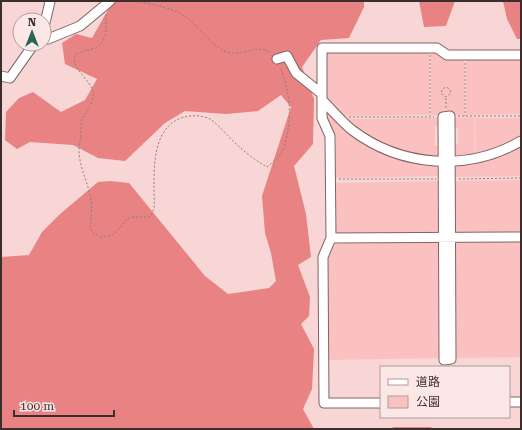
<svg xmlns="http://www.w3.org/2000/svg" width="522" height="430" font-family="'Roboto Serif','Noto Sans JP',serif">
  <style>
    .green { fill: #fac1c0 }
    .forest { fill: #e88283 }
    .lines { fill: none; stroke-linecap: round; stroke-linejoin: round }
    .minor-casing { stroke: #816463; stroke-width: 11 }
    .path { stroke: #917c7b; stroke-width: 1; stroke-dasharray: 2 2; stroke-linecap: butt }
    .minor { stroke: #fff; stroke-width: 9 }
  </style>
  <rect width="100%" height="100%" fill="#f7d6d5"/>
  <path class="green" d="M429,51V115L341,116L327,101V53Z
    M431,51H436L444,58H464V115H431Z
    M466,58H521V114L466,115Z
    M327,111L359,139L442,164V176L336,178V137L327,119Z
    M474,117L475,156L452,158V145L458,144V128L451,127V118Z
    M441,118V127H435V145H441V159L412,155L371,139L344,119Z
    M475,118H521V138L514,142L476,156Z
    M521,144V176L453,177V165Z
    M521,180V233L454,235V181Z
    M442,181V235L335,236V183Z
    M521,241V357L455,358L453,242Z
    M441,242L442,342L439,346V358L328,360V258L335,244Z"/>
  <path class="forest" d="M113,1H364V7L349,38L321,40L302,67L314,99L313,144L294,166L306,214L311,257L298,265L310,297L309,316L301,324L314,349L312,389L303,409L314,429H1V257L29,255L42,232L59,215L98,182L110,181L129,183L205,276L228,294L269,288L276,281L271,253L265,233L262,196L291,107L281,95L258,111L226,114L185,111L165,123L125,161L98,158L73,145L30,142L17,149L5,140L6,112L19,98L33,92L61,112L85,100L97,79L65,64L62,43L76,34L92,38Z
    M419,1H455L446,26L424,27Z
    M503,1H521V39H517L507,19Z
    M393,427H430L436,429H391Z"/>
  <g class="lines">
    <defs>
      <path id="minor" d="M44,27L49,6L50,1
        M44,39H48L80,26L110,1
        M277,59L287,56L296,73L322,94
        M1,76L10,78L34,44
        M322,100C332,110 341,121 352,130C401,167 468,172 521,141
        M450,116L451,359L444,360L443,117Z
        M331,238L521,237
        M509,402H521
        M381,403H324L323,257L331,238L330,136L322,118V48H437L447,55H521"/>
    </defs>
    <use href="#minor" class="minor-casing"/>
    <path class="path" d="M136,1C154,5 176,8 190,20C201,30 211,44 224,51C240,59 258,42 271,53
      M106,14C106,27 108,45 92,49C86,51 81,51 75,55C71,69 90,79 93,92C95,104 84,113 81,123C81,126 81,129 81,132C81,138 79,144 79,150C79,166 87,180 90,195C93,206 91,217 90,228L93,233L101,237L110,236L116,232L127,219L132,217H150C156,208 154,202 154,191C154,165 153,129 181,118C190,115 199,115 208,118C215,121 227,135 233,141C243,151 255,160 267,167C272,163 279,158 282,152C284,149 285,144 286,140C292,116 290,90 280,67
      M430,55V116
      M465,63V116
      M441.5 92a4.5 4.5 0 1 1 9 0a4.5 4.5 0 1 1-9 0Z
      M446,108V97
      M458,116H521
      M349,117H434
      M339,179H436
      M459,179L521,178"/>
    <use href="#minor" class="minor"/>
  </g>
  <rect width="522" height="430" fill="none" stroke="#3b2f2e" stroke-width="4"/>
  <rect x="380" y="366" width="130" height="52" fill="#fbe7e6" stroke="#ae9d9c"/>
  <rect x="388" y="379" width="20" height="6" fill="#ffffff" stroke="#ae9d9c"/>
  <text x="416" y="386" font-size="12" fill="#3b2f2e">道路</text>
  <rect x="388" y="396" width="20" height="12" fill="#fac1c0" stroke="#ae9d9c"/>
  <text x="416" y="406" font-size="12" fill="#3b2f2e">公園</text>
  <g transform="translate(32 32)"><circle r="19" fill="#fbe7e6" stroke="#ae9d9c"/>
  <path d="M0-3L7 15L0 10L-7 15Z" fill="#286754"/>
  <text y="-6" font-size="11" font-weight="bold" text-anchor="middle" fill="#3b2f2e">N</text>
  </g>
  <path d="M14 410v6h100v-6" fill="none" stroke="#3b2f2e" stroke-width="2"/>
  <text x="20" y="410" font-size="12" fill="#3b2f2e" stroke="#fbe7e6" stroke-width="3" paint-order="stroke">100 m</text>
</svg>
